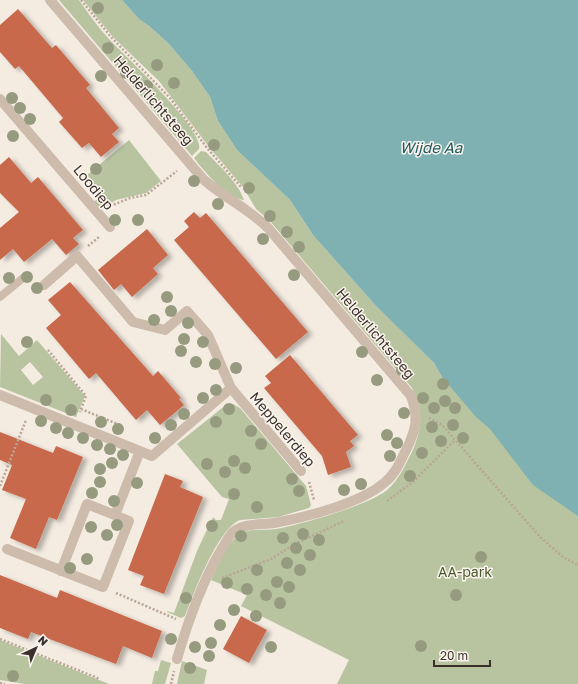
<svg xmlns="http://www.w3.org/2000/svg" width="578" height="684" font-family="'Golos Text',sans-serif">
  <style>
    .green { fill: #b8c4a0; fill-rule: evenodd }
    .water { fill: #7fb0b2 }
    .building { fill: #c8694b; filter: url(#shadow) }
    .lines { fill: none; stroke-linecap: round; stroke-linejoin: round }
    .path { stroke: #b9a596; stroke-width: 2.5; stroke-dasharray: 2 2; stroke-linecap: butt }
    .service { stroke: #cdbbac; stroke-width: 8 }
    .minor { stroke: #cdbbac; stroke-width: 10 }
    .tree { fill: #969b7f }
    .labels { text-anchor: middle; dominant-baseline: central; stroke-width: 3; stroke-linejoin: round; paint-order: stroke }
    .street-label { font-size: 14px; fill: #3b302b; stroke: #fbf5ee }
    .park-label { font-size: 14px; fill: #4a5a2e; stroke: #fbf5ee }
    .water-label { font-size: 15px; font-style: italic; fill: #1f5a5e; stroke: #fbf5ee }
  </style>
  <defs>
    <filter id="shadow"><feDropShadow dx="4.5" dy="2.5" stdDeviation="2" flood-color="#0004"/></filter>
  </defs>
  <rect width="100%" height="100%" fill="#f4ebe1"/>
  <path class="green" d="M59,0H79C88,13 98,27 109,39C124,55 205,130 199,149L192,156Z
    M83,0H122L140,20L149,26L168,43L192,71L210,97L218,121L237,150L290,200L313,235L376,306L434,363L442,377L578,477V684H337L349,660L241,606L247,595L211,580C217,568 228,541 240,534C250,528 264,531 276,529C300,525 369,505 387,490C399,480 405,465 412,452C422,429 424,410 412,388L270,221L256,209L243,187L209,147L159,81L113,37Z
    M129,140L161,181L146,193L116,200L100,210L94,202L102,194L87,175Z
    M201,151L206,152C219,166 238,182 244,200C226,198 205,172 194,158Z
    M1,334L19,356L37,340L85,396L76,417L0,387ZM30,362L43,377L33,385L21,370Z
    M227,404H233L240,408L306,486L311,505L309,508L278,517L240,520C218,528 193,595 185,616L181,618L167,612V611L174,613L197,551L213,517L216,520H221L229,499L222,497L177,444Z
    M0,640L109,684H25L0,680Z
    M161,660L171,663L165,684H152L155,671H158Z
    M182,661L207,670L204,684H177Z"/>
  <path class="water" d="M122,0H578V516L533,485L490,429L476,417L442,377L434,363L376,306L313,235L290,200L237,150L218,121L210,97L192,71L168,43L149,26L140,20Z"/>
  <path class="building" d="M18,9L52,48L56,45L90,85L86,88L119,128L112,134L119,142L101,157L89,143L82,148L59,122L63,118L19,66L15,69L0,52V25Z
    M9,157L31,183L38,177L83,230L73,238L79,244L66,255L52,239L24,262L13,249L0,260V228L19,212L0,193V165Z
    M194,212L200,218L206,213L308,332L276,359L174,240L189,227L184,221Z
    M147,229L168,255L153,268L158,274L132,297L121,284L114,290L98,270Z
    M70,282L153,376L158,371L181,398L179,399L184,405L160,425L147,410L136,420L96,373L89,379L46,328L61,315L48,300Z
    M290,355L358,435L350,441L354,446L346,452L351,467L328,475L322,456L264,388L271,383L265,376Z
    M0,432L53,453L56,446L83,457L57,520L49,517L36,549L10,538L26,499L2,490L12,465L0,460Z
    M165,474L183,481L180,487L203,497L164,594L140,585L144,576L128,570Z
    M0,575L57,598L60,590L162,631L152,658L123,646L116,664L31,632L28,639L0,628Z
    M241,616L267,630L249,663L223,649Z"/>
  <g class="lines">
    <path class="path" d="M81,0L111,37L170,98L207,148L241,187
      M110,206L130,198L146,195L177,171
      M88,246L99,237
      M48,350L86,396L80,412
      M81,409L120,425
      M429,418L442,425L540,537L563,557L578,565
      M309,482L314,500
      M0,486L26,420
      M387,501L414,481L455,440
      M222,578L271,559L295,544L344,521
      M116,593L176,619
      M0,639L100,679
      M0,683L5,684
      M171,684L174,671"/>
    <path class="service" d="M0,297L23,278"/>
    <path class="minor" d="M50,0L203,179C224,198 250,209 269,229L411,396C419,418 416,430 406,450C400,462 395,475 384,483C361,503 304,518 274,523C261,525 243,523 233,532C228,537 225,544 221,550C201,584 188,621 177,659
      M0,99L110,227
      M231,388L301,471
      M0,395L152,456L231,388L208,335L187,311L165,330L133,322L77,256L44,285
      M7,549L103,587L129,521L115,515L140,451
      M61,571L87,504L115,515"/>
  </g>
  <g class="tree">
    <circle cx="98" cy="8" r="6"/>
    <circle cx="108" cy="48" r="6"/>
    <circle cx="157" cy="65" r="6"/>
    <circle cx="126" cy="73" r="6"/>
    <circle cx="101" cy="76" r="6"/>
    <circle cx="174" cy="83" r="6"/>
    <circle cx="147" cy="86" r="6"/>
    <circle cx="12" cy="98" r="6"/>
    <circle cx="20" cy="108" r="6"/>
    <circle cx="30" cy="119" r="6"/>
    <circle cx="13" cy="136" r="6"/>
    <circle cx="214" cy="145" r="6"/>
    <circle cx="96" cy="169" r="6"/>
    <circle cx="194" cy="181" r="6"/>
    <circle cx="249" cy="188" r="6"/>
    <circle cx="218" cy="204" r="6"/>
    <circle cx="270" cy="216" r="6"/>
    <circle cx="115" cy="220" r="6"/>
    <circle cx="138" cy="220" r="6"/>
    <circle cx="287" cy="232" r="6"/>
    <circle cx="263" cy="239" r="6"/>
    <circle cx="299" cy="247" r="6"/>
    <circle cx="294" cy="275" r="6"/>
    <circle cx="27" cy="277" r="6"/>
    <circle cx="9" cy="278" r="6"/>
    <circle cx="37" cy="288" r="6"/>
    <circle cx="167" cy="297" r="6"/>
    <circle cx="171" cy="311" r="6"/>
    <circle cx="154" cy="320" r="6"/>
    <circle cx="188" cy="323" r="6"/>
    <circle cx="184" cy="339" r="6"/>
    <circle cx="27" cy="342" r="6"/>
    <circle cx="203" cy="342" r="6"/>
    <circle cx="181" cy="351" r="6"/>
    <circle cx="362" cy="352" r="6"/>
    <circle cx="196" cy="362" r="6"/>
    <circle cx="215" cy="364" r="6"/>
    <circle cx="236" cy="368" r="6"/>
    <circle cx="402" cy="370" r="6"/>
    <circle cx="377" cy="380" r="6"/>
    <circle cx="443" cy="384" r="6"/>
    <circle cx="216" cy="390" r="6"/>
    <circle cx="203" cy="398" r="6"/>
    <circle cx="423" cy="398" r="6"/>
    <circle cx="46" cy="400" r="6"/>
    <circle cx="445" cy="401" r="6"/>
    <circle cx="434" cy="408" r="6"/>
    <circle cx="455" cy="408" r="6"/>
    <circle cx="229" cy="409" r="6"/>
    <circle cx="71" cy="410" r="6"/>
    <circle cx="404" cy="413" r="6"/>
    <circle cx="184" cy="414" r="6"/>
    <circle cx="41" cy="421" r="6"/>
    <circle cx="101" cy="422" r="6"/>
    <circle cx="216" cy="422" r="6"/>
    <circle cx="171" cy="425" r="6"/>
    <circle cx="453" cy="425" r="6"/>
    <circle cx="432" cy="427" r="6"/>
    <circle cx="56" cy="428" r="6"/>
    <circle cx="118" cy="429" r="6"/>
    <circle cx="251" cy="431" r="6"/>
    <circle cx="68" cy="433" r="6"/>
    <circle cx="387" cy="435" r="6"/>
    <circle cx="83" cy="438" r="6"/>
    <circle cx="155" cy="438" r="6"/>
    <circle cx="463" cy="438" r="6"/>
    <circle cx="441" cy="441" r="6"/>
    <circle cx="397" cy="443" r="6"/>
    <circle cx="261" cy="444" r="6"/>
    <circle cx="97" cy="445" r="6"/>
    <circle cx="110" cy="449" r="6"/>
    <circle cx="422" cy="453" r="6"/>
    <circle cx="123" cy="455" r="6"/>
    <circle cx="390" cy="456" r="6"/>
    <circle cx="234" cy="461" r="6"/>
    <circle cx="112" cy="463" r="6"/>
    <circle cx="207" cy="464" r="6"/>
    <circle cx="245" cy="468" r="6"/>
    <circle cx="100" cy="469" r="6"/>
    <circle cx="225" cy="472" r="6"/>
    <circle cx="410" cy="476" r="6"/>
    <circle cx="292" cy="479" r="6"/>
    <circle cx="100" cy="482" r="6"/>
    <circle cx="137" cy="483" r="6"/>
    <circle cx="361" cy="484" r="6"/>
    <circle cx="344" cy="490" r="6"/>
    <circle cx="299" cy="491" r="6"/>
    <circle cx="92" cy="493" r="6"/>
    <circle cx="234" cy="494" r="6"/>
    <circle cx="114" cy="501" r="6"/>
    <circle cx="257" cy="507" r="6"/>
    <circle cx="117" cy="525" r="6"/>
    <circle cx="212" cy="526" r="6"/>
    <circle cx="91" cy="527" r="6"/>
    <circle cx="303" cy="534" r="6"/>
    <circle cx="107" cy="535" r="6"/>
    <circle cx="241" cy="536" r="6"/>
    <circle cx="283" cy="538" r="6"/>
    <circle cx="319" cy="540" r="6"/>
    <circle cx="296" cy="548" r="6"/>
    <circle cx="310" cy="555" r="6"/>
    <circle cx="481" cy="557" r="6"/>
    <circle cx="87" cy="559" r="6"/>
    <circle cx="287" cy="563" r="6"/>
    <circle cx="70" cy="568" r="6"/>
    <circle cx="257" cy="570" r="6"/>
    <circle cx="300" cy="570" r="6"/>
    <circle cx="277" cy="582" r="6"/>
    <circle cx="227" cy="583" r="6"/>
    <circle cx="289" cy="587" r="6"/>
    <circle cx="247" cy="589" r="6"/>
    <circle cx="266" cy="595" r="6"/>
    <circle cx="456" cy="595" r="6"/>
    <circle cx="186" cy="598" r="6"/>
    <circle cx="280" cy="603" r="6"/>
    <circle cx="234" cy="610" r="6"/>
    <circle cx="256" cy="616" r="6"/>
    <circle cx="220" cy="625" r="6"/>
    <circle cx="171" cy="639" r="6"/>
    <circle cx="211" cy="643" r="6"/>
    <circle cx="421" cy="646" r="6"/>
    <circle cx="195" cy="647" r="6"/>
    <circle cx="271" cy="647" r="6"/>
    <circle cx="209" cy="656" r="6"/>
    <circle cx="190" cy="668" r="6"/>
    <circle cx="13" cy="676" r="6"/>
  </g>
  <g class="labels">
    <g class="street-label">
      <text transform="translate(154 100) rotate(49)">Helderlichtsteeg</text>
      <text transform="translate(94 187) rotate(50)">Loodiep</text>
      <text transform="translate(376 333) rotate(50)">Helderlichtsteeg</text>
      <text transform="translate(283 429) rotate(50)">Meppelerdiep</text>
    </g>
    <g class="park-label">
      <text x="465" y="571">AA-park</text>
    </g>
    <g class="water-label">
      <text x="431" y="147">Wijde Aa</text>
    </g>
  </g>
  <g transform="translate(36 648) rotate(44)" stroke="#fbf5ee" stroke-width="3" paint-order="stroke">
  <path d="M0-3L7 15L0 10L-7 15Z" fill="#3b302b"/>
  <text y="-6" font-size="11" font-weight="bold" text-anchor="middle" fill="#3b302b">N</text>
  </g>
  <path d="M434 660v6h56v-6" fill="none" stroke="#3b302b" stroke-width="2"/>
  <text x="440" y="660" font-size="12" fill="#3b302b" stroke="#fbf5ee" stroke-width="3" paint-order="stroke">20 m</text>
</svg>
